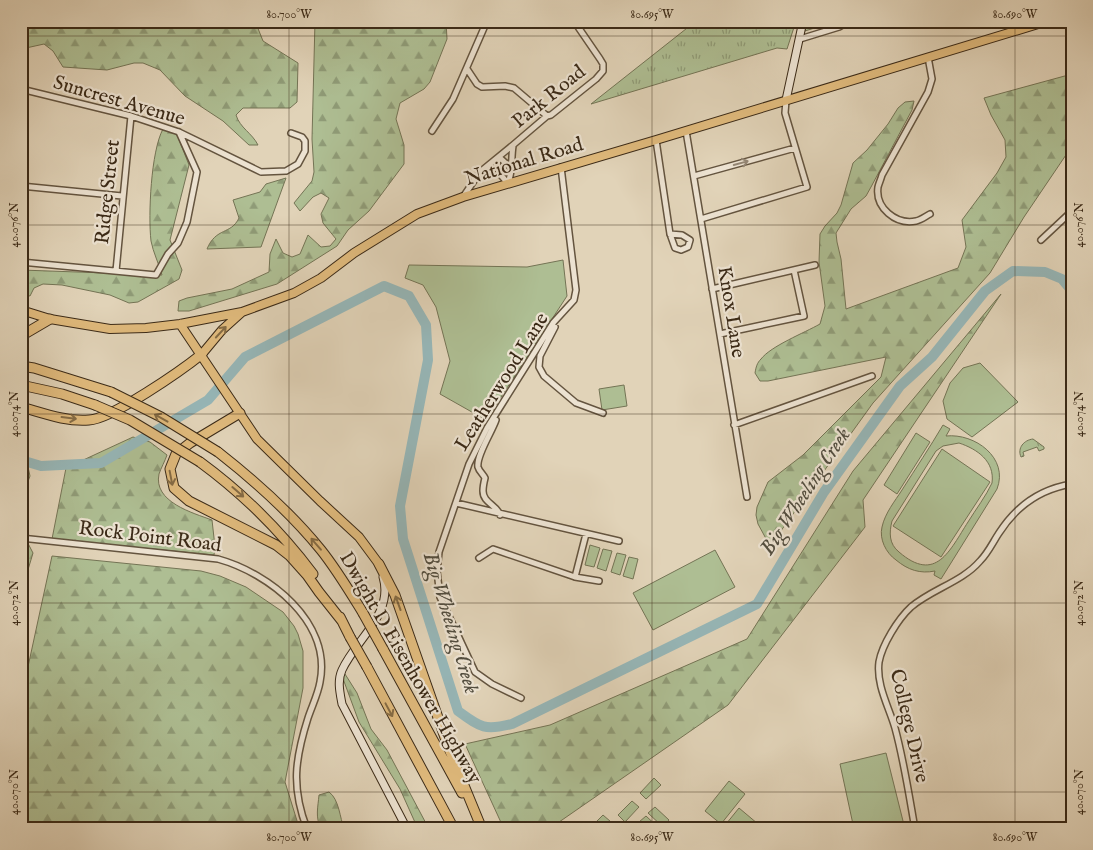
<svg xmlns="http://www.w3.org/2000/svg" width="1093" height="850" font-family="'IM FELL English',serif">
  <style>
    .grass { fill: url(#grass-tufts); stroke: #747455 }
    .forest { fill: url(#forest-firs); stroke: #747455 }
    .park { fill: url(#park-dots); stroke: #747455 }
    .pitch { fill: #aebe93; stroke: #747455; fill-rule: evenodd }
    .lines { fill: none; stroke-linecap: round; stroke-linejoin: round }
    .river { stroke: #96b6b7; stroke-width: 10 }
    .street-casing { stroke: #64543f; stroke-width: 8 }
    .secondary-casing { stroke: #3b2a17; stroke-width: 9 }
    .primary-casing { stroke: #3b2a17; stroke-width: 10 }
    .highway-casing { stroke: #3b2a17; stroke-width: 11 }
    .street { stroke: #ece2d1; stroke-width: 5 }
    .secondary { stroke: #ece2d1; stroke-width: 7 }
    .primary { stroke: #e0ba7c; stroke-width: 8 }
    .highway { stroke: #e0ba7c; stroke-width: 9 }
    .highway-bridge-casing { stroke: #3b2a17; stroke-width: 11; stroke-linecap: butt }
    .highway-bridge { stroke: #e0ba7c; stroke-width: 9 }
    .oneway { stroke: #948674 }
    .oneway2 { stroke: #856b44 }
    .ticks { fill: none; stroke: #3b2a17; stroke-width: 1; stroke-opacity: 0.45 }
    .labels { text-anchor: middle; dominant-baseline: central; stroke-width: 4.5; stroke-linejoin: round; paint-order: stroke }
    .street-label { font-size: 20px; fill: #3b2a17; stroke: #ece2d1 }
    .water-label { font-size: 21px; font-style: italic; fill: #524d3f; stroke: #ece2d1 }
    .neatline { fill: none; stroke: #3b2a17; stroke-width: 2 }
    .ticks-label { font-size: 12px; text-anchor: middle; fill: #3b2a17 }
  </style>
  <defs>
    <pattern id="grass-tufts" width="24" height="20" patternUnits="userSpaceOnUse" patternTransform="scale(1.25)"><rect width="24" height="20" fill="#aebe93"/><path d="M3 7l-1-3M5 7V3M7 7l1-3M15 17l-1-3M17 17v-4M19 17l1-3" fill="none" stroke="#8f9b77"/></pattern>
    <pattern id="forest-firs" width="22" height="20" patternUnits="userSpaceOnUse" patternTransform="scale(1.25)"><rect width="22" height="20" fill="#aebe93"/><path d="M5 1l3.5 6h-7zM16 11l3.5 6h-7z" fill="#8f9b77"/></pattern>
    <pattern id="park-dots" width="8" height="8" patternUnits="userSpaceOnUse" patternTransform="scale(1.25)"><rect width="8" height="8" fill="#aebe93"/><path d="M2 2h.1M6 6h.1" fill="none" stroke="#8f9b77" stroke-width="1.8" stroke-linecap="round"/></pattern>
  </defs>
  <rect width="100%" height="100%" fill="#e1d3b8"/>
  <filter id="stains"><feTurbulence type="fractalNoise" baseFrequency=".004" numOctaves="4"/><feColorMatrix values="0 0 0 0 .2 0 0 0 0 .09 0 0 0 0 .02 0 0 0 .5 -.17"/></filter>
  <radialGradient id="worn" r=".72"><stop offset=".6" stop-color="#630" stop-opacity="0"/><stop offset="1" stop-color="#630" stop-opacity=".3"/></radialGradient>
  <path class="grass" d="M696,21H796L787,49L777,48L591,104Z
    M1033,439L1044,447V449L1039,451L1037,447L1023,452L1024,456L1021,457C1017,448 1024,440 1033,439Z"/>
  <path class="forest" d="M21,21H255L263,41L298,63L297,102L290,108H243L236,115C240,128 252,133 258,145H249L223,121L185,96L160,70L143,63H134L107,70L63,67L53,51L44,44L26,48L21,54Z
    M315,21H446L447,39L430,82L424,89L400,103L396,119L404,145V164L369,211L348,230L337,246L277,284L189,311H178L179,301L187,298L232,289L269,272L270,254L276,239L283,253L292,257L300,254L308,235L321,247L330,246L336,239L323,223L321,214L329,198L321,193L313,197L300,211L294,203L312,181L314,172L312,139Z
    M1072,74V146L1024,217L990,273L873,403L770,546L758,524L756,515L757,507L768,482L803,455L881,377L886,357L768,381H760L755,373C756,367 757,363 761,359C771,346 804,333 820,324L825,306L819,262L820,234L825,226L837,213L841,205L853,163L867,150L888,124L898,108L905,102L914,101L912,110L871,187L866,196L851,209L836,233L837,242L841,259L846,309L958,268L966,247L962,220L997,173L1006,157L1005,140L991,115L984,98Z
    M163,129L172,131L178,137L189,165L170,240L182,270L179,279L138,302L129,303L110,295L62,285L43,284L34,288L30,296L21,294V270L162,275C159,264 153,252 151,241C148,215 151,151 163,129Z
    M286,178L261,247L207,249C216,227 231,235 239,218L233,200L260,192L266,184Z
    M1001,294L863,500L865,527L728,705L549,829H504L465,744L550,725L747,639L853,471Z
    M133,437L150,442L167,455C165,461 161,468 159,474C153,502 193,513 212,520L215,547L214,555L52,539L66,468Z
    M21,465L28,467L30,476L21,500Z
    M21,530L33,553L21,593Z
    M52,556L201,571L220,576L246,587L283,612L294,626L298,634L303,651V688L285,782L298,824L294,829H21V680L26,676Z
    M345,674L357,693L371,729L387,750L429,829H418L400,789L359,722L342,676Z
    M329,792C339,799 340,818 344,829H321C315,817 318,807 319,795Z"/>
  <path class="park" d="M807,21H837L805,31Z"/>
  <path class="pitch" d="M563,260L567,296L486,420L440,394L450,361L436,307L423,285L405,278L409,265L527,267Z
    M980,363L1018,402L972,437L947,419L943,401L950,383L963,368Z
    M624,385L627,406L602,410L599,389Z
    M943,425L950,429L946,436C975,433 1009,458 997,489L941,579L934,575L935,571C920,574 908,570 896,560C886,553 879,539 882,527C885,513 895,501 902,490C916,468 930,447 943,425ZM959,443C977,449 995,461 992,483C986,496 976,509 968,522C950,550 936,584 899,552C889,544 889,533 892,521L936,451L943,446Z
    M916,433L930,442L897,494L884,485Z
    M942,449L990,482L941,557L893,526Z
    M590,545L600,548L594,567L585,565Z
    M603,549L612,551L606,571L597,568Z
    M715,550L735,587L653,630L633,593Z
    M617,553L626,555L620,575L611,572Z
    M629,557L638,559L633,579L623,576Z
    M886,753L905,829H854L840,764Z
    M654,778L661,785L646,799L640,793Z
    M729,781L745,794L721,824L705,811Z
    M632,801L639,807L625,822L618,815Z
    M655,807L669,820L663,827L648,813Z
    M739,808L764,829H722Z
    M603,815L618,828L617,829H606L597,821Z
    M646,816L660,829H646L639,822Z"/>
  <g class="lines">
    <path class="river" d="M21,460L41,466L101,463L208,400L245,357L384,286L409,296L426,325L428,360L400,506L403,539L458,711C480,727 484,731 512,724L757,604L824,492L900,386L932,357L985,291L1013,271L1045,272L1062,279L1072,291"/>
    <defs>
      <path id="street" d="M869,21L871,23L875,21
        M800,39L839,27L849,21
        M928,57L932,79L928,92L882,175C881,179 879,183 878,187C875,208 896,225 916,221C921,220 926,216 930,214
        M467,69L477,84L482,87L505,86L514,88L547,116
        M21,89L131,116L179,132L261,172L286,171L298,164L305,151V141L302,137L291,133
        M432,131L453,99L487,21
        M686,131L747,497
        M656,140L670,234L675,248L681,250L688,247L690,240L682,235L670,234
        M499,157C494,168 500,175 508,183C513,171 511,158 513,146
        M499,157L511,168
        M694,176L795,148
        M21,186L122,196
        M463,197L480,172L513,145L547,116L551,115L596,79L603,71V64L600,59L574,21
        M701,219L807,187L785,113L786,100
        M1041,240L1072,211
        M21,262L156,275L168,254L178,243L187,222L197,172L179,132
        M116,271L131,116
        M712,289L815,265
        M555,327L540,356L539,367L544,376L576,403L603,413
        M720,334L804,316L794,270
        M496,420C492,432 476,456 478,467C479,471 483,474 485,478C484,482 483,487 483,491C483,503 497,505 500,515
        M734,425L872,376
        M456,503L619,541
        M21,538L218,559C269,573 332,622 320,682C318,694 312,706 308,718C295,759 291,787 307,829
        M479,558L493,549L575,577L599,581
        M575,577L586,534
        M521,698L492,684L475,672L440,597L437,571L439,552L469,464L487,428L553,323L574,300L576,290L561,167
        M915,829C909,795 904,761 895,728C889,707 876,685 879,662C882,645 898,619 911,607C932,589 962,582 980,561C988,553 993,542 999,533C1017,505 1040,489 1072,484"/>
      <path id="secondary" d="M786,100L803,21
        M383,577C394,614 356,639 342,670C337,681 340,693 342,704L407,829"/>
      <path id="primary" d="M21,310L50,319L110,329L146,328L180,324L242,312L294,293L321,278L354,253L417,214L463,197L656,140L1048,21
        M180,324L257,439L320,501L359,537L379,564
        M202,354L222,330L242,312"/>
      <path id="highway" d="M21,318V328
        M21,336L50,319
        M21,366L34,368L111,392
        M21,385L62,394L95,405
        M21,407C43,413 66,422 89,420C112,419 182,370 202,354
        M240,413L190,443L176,454L170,469L174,488L189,501L276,545L290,556L307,575L319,592L342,621
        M218,452C255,481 291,513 321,550C337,570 350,592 363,613
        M200,462C245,495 280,530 313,574
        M379,564L395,595L449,749L482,829
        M340,617L350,637
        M383,649L462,793
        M367,667L454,829"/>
    </defs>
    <use href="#street" class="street-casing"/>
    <use href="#secondary" class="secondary-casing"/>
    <use href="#primary" class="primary-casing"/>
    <use href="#highway" class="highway-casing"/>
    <use href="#street" class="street"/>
    <use href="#secondary" class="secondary"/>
    <use href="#primary" class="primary"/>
    <use href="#highway" class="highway"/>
    <defs>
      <path id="highway-bridge" d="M111,392L161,417L218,452
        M95,405L130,420L200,462
        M363,613L383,649
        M350,637L367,667"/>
    </defs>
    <use href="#highway-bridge" class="highway-bridge-casing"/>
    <use href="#highway-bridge" class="highway-bridge"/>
  </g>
  <defs><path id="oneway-shaft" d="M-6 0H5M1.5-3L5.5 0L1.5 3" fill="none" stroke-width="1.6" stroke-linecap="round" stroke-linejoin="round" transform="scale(1.25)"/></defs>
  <use class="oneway" href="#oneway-shaft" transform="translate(741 163) rotate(-15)"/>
  <g class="oneway2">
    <use href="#oneway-shaft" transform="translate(221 332) rotate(-47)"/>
    <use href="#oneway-shaft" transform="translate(69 418) rotate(7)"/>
    <use href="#oneway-shaft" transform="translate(161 418) rotate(-151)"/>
    <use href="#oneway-shaft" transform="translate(171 478) rotate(79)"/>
    <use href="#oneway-shaft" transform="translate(238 492) rotate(41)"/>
    <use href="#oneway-shaft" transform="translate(316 544) rotate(-131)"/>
    <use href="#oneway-shaft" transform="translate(398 603) rotate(-110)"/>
    <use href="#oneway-shaft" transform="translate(389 710) rotate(62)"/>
  </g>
  <path class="ticks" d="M289,21V829M652,21V829M1015,21V829M21,36H1072M21,225H1072M21,414H1072M21,603H1072M21,792H1072"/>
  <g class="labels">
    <g class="street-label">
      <text transform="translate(549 97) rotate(-39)">Park Road</text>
      <text transform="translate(119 101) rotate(16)">Suncrest Avenue</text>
      <text transform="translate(524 162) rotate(-17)">National Road</text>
      <text transform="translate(108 192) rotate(-84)">Ridge Street</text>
      <text transform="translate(731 312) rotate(81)">Knox Lane</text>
      <text transform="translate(502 382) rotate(-58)">Leatherwood Lane</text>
      <text transform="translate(150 537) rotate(7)">Rock Point Road</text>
      <text transform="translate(410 668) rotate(60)">Dwight D Eisenhower Highway</text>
      <text transform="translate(909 726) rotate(77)">College Drive</text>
    </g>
    <g class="water-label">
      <text transform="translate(806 492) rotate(-57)">Big Wheeling Creek</text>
      <text transform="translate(450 623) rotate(73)">Big Wheeling Creek</text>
    </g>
  </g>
  <rect width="1093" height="850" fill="none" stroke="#e1d3b8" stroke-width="55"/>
  <rect x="28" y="28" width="1038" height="794" class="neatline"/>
  <g class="ticks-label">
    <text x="289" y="18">80.700°W</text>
    <text x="652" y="18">80.695°W</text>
    <text x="1015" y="18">80.690°W</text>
    <text transform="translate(14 225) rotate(-90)" y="4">40.076°N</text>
    <text transform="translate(1079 225) rotate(-90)" y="4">40.076°N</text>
    <text transform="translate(14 414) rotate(-90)" y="4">40.074°N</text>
    <text transform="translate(1079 414) rotate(-90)" y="4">40.074°N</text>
    <text transform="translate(14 603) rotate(-90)" y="4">40.072°N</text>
    <text transform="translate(1079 603) rotate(-90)" y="4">40.072°N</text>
    <text transform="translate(14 792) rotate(-90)" y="4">40.070°N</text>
    <text transform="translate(1079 792) rotate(-90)" y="4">40.070°N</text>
    <text x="289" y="841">80.700°W</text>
    <text x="652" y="841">80.695°W</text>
    <text x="1015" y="841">80.690°W</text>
  </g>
  <rect width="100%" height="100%" filter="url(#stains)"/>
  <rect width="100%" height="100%" fill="url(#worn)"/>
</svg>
